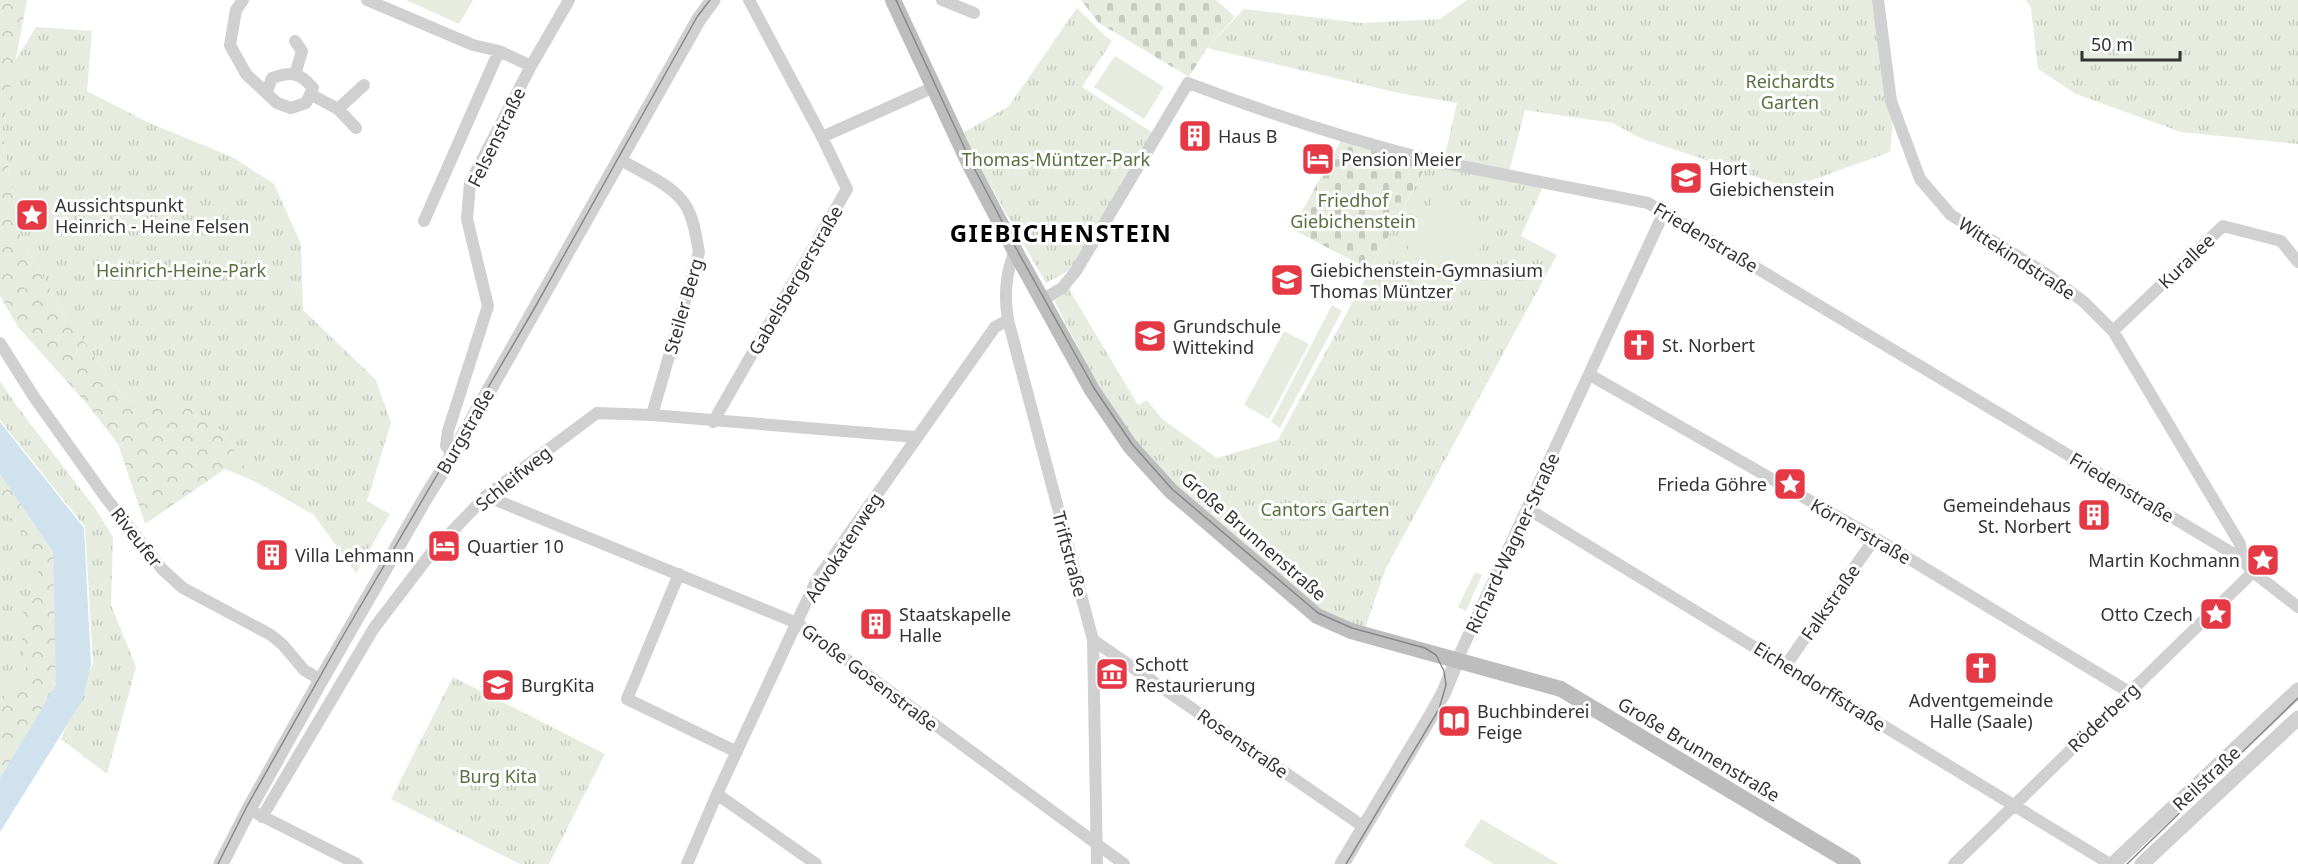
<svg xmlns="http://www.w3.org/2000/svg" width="2298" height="864" font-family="'Noto Sans',sans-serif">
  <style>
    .grass { fill: url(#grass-tufts) }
    .forest { fill: url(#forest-crowns) }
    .cemetery { fill: url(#cemetery-stones) }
    .garden { fill: #e6ecdf }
    .water { fill: #cfe2ee }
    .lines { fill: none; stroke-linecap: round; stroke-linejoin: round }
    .minor { stroke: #d0d0d0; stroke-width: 12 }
    .tertiary { stroke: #d0d0d0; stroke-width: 15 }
    .secondary { stroke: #bdbdbd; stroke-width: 16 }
    .tram { stroke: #888; stroke-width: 1.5 }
    .labels { text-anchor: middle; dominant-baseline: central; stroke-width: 6; stroke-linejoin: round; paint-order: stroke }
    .park-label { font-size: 18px; fill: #56703f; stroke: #fff }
    .poi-label { font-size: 18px; fill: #333; stroke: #fff; text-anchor: start }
    .street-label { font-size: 18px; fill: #333; stroke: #fff }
    .district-label { font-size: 24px; font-weight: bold; letter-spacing: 1.5px; fill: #000; stroke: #fff }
  </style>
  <defs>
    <pattern id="grass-tufts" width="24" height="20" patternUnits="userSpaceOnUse" patternTransform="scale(1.5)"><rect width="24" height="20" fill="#e6ecdf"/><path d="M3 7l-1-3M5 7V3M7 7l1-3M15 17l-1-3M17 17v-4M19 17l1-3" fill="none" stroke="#c6cbc0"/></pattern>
    <pattern id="forest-crowns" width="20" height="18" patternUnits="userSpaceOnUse" patternTransform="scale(1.5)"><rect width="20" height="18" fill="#e6ecdf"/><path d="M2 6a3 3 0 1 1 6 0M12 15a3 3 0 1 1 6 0" fill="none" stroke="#c6cbc0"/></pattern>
    <pattern id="cemetery-stones" width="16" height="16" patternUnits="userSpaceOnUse" patternTransform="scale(1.5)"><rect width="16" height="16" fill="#e6ecdf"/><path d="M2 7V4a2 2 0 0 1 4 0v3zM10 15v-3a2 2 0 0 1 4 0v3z" fill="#c6cbc0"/></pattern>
  </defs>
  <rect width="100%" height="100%" fill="#fff"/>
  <path class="grass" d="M1467,0H1880L1895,96L1890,152L1790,188L1640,138L1613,123L1525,110L1509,172L1444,159L1457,103L1399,93L1207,48L1244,9L1361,23L1440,19Z
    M2026,0H2298V144L2181,132L2076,94L2038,69L2031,8Z
    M1077,8L1104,35L1112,41L1082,87L1153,133L1075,267L1046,283L961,134L1009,106Z
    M36,27L92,31L87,91L145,121L234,158L274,184L301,244L303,310L376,380L391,423L367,501L390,514L356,573L314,515L254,481L222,431L185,404L126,401L65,314L21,239L2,131L15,61Z
    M1429,161L1545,182L1521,236L1557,255L1386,568L1363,634L1319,611L1174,489L1113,416L1052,296L1067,286L1138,405L1147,400L1162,419L1217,458L1278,440Z
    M0,381L16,405L95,508L113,537L111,605L136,667L107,774L61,739L93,663L85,527L0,420Z
    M0,474L53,552L56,685L0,778Z
    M453,677L605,754L549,864H520L391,799Z"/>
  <path class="forest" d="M0,0H27L2,131L21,239L65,314L126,401L185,403L222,431L254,481L225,469L145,524L118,444L87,404L18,327L0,296Z
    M0,474L53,552L56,685L0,778V704L26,669L20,622L40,566L28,542L0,504Z"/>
  <path class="cemetery" d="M1081,0H1216L1235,17L1207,48L1189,77L1099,23Z
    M1342,139L1428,162L1370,270L1292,229Z"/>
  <path class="garden" d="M406,0H473L459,24Z
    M1115,56L1164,87L1144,119L1094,87Z
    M1433,200L1491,226L1454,301L1396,272Z
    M1332,305L1342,311L1280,428L1271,422Z
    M1284,331L1309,344L1269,419L1244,405Z
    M1475,572L1482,575L1466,611L1458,607Z
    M1481,819L1559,864H1494L1464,846Z"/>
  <path class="water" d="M0,422L84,528L91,665L82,701L0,832V778L56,685L53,552L0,474Z"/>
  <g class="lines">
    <path class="minor" d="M243,0L236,10L230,45L246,74L277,103L291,108L306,103L313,88C299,72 292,71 272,78L267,92
      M367,0L473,45L499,51L531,66
      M749,0L822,137L932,88
      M942,0L974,13
      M1878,0L1891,101L1920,179L1951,215L2048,275L2084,302L2113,331L2240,544L2242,559
      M295,75L302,51L295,41
      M310,94L338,109L356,128
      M338,109L364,85
      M620,159C641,173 673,184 686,206C694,219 696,237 699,252L652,415
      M424,221L499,51
      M1015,251C1005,274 1004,296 1008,320L1093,640L1097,864
      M1042,300L1062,288L1076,271L1188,83C1267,113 1347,139 1430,160L1648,203L2242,559L2253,572L2298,607
      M2113,331L2223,226L2281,241L2298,262
      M0,343L34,397L106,498L162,569L183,588L271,635L283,645L304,670L321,680
      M1590,375L1875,538L2129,692
      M713,422L847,189L822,137
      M453,454L446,446L448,431L488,306L467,219L470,183L531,66L569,0
      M486,496L797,623L1124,864
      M1528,509L2110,864
      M679,574L627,699L737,752
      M1093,640L1364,827
      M1457,660L1664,212
      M1786,665L1875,538
      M717,794L816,864
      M258,814L357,864
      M262,817L374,628L432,552L486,496L597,413L652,415L916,437
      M687,864L717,794L816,581L995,327L1008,320
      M1954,864L2253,572"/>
    <path class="tertiary" d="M221,864L249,809L321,680L426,497L453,454L699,19L713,0
      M1342,864L1432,714L1444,692L1457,660
      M2113,864L2298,690
      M2142,864L2298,718"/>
    <path class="secondary" d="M893,0L970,165L1015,251L1092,390L1130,446L1171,491L1317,616L1351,631L1561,689L1853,864"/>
    <path class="tram" d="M896,0L972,164L1017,250L1094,388L1132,444L1172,489L1318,613L1352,628L1425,648L1436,655L1444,671L1446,685L1439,709L1346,864
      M218,864L246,808L340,641L534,309L697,17L710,0
      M2127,864L2298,698"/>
  </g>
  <defs>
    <symbol id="building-square" viewBox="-11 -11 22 22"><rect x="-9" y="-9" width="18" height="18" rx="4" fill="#e63946" stroke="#fff"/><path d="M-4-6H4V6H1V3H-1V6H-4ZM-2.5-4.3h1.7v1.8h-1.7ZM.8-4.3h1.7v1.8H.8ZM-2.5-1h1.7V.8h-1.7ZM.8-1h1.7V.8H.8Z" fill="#fff"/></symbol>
    <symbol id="hotel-square" viewBox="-11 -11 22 22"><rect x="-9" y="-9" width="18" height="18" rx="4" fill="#e63946" stroke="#fff"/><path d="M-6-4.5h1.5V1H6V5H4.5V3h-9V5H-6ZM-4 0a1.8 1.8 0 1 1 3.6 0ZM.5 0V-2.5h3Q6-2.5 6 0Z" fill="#fff"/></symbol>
    <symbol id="school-square" viewBox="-11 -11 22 22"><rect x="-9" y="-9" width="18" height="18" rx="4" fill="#e63946" stroke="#fff"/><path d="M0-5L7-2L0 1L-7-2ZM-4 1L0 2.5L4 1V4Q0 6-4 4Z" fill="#fff"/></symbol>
    <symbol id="sight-square" viewBox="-11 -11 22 22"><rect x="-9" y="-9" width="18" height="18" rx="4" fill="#e63946" stroke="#fff"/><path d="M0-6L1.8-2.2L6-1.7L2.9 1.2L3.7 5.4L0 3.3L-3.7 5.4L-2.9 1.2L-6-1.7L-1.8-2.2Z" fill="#fff"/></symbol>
    <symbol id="church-square" viewBox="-11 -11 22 22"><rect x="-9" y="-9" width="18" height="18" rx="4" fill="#e63946" stroke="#fff"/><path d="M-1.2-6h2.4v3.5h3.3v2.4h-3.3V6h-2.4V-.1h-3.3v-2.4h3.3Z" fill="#fff"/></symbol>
    <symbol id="museum-square" viewBox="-11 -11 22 22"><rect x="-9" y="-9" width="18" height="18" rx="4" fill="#e63946" stroke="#fff"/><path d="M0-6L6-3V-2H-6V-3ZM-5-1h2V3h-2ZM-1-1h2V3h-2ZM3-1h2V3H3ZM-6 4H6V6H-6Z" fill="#fff"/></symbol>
    <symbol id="library-square" viewBox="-11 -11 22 22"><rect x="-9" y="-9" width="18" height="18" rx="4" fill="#e63946" stroke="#fff"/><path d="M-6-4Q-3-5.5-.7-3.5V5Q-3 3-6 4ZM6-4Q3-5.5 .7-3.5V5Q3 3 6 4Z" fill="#fff"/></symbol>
  </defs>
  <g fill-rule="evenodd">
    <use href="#building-square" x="1176" y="117" width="38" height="38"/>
    <use href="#hotel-square" x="1299" y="140" width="38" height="38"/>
    <use href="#school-square" x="1667" y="159" width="38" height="38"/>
    <use href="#sight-square" x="13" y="196" width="38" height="38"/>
    <use href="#school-square" x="1268" y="261" width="38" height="38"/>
    <use href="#school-square" x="1131" y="317" width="38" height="38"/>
    <use href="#church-square" x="1620" y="326" width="38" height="38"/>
    <use href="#sight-square" x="1771" y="465" width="38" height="38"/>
    <use href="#building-square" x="2075" y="496" width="38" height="38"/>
    <use href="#hotel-square" x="425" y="527" width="38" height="38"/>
    <use href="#building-square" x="253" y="536" width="38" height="38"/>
    <use href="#sight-square" x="2244" y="541" width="38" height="38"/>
    <use href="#sight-square" x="2197" y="595" width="38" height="38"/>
    <use href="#building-square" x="857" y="605" width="38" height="38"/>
    <use href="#church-square" x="1962" y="649" width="38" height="38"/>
    <use href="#museum-square" x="1093" y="655" width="38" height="38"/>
    <use href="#school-square" x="479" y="666" width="38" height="38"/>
    <use href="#library-square" x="1435" y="702" width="38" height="38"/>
  </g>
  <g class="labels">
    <g class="park-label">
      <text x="1790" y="81">Reichardts<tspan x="1790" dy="21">Garten</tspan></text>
      <text x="1056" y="159">Thomas-Müntzer-Park</text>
      <text x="1353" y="200">Friedhof<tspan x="1353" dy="21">Giebichenstein</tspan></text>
      <text x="181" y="270">Heinrich-Heine-Park</text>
      <text x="1325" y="509">Cantors Garten</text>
      <text x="498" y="776">Burg Kita</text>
    </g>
    <g class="poi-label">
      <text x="1218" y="136">Haus B</text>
      <text x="1341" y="159">Pension Meier</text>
      <text x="1709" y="168">Hort<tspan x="1709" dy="21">Giebichenstein</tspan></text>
      <text x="55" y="205">Aussichtspunkt<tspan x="55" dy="21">Heinrich - Heine Felsen</tspan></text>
      <text x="1310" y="270">Giebichenstein-Gymnasium<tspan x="1310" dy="21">Thomas Müntzer</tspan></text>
      <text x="1173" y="326">Grundschule<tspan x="1173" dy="21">Wittekind</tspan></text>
      <text x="1662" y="345">St. Norbert</text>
      <text x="1767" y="484" text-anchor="end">Frieda Göhre</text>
      <text x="2071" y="505" text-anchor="end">Gemeindehaus<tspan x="2071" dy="21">St. Norbert</tspan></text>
      <text x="467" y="546">Quartier 10</text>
      <text x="295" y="555">Villa Lehmann</text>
      <text x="2240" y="560" text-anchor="end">Martin Kochmann</text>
      <text x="899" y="614">Staatskapelle<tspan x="899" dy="21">Halle</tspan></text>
      <text x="2193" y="614" text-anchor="end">Otto Czech</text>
      <text x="1135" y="664">Schott<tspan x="1135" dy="21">Restaurierung</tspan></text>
      <text x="521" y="685">BurgKita</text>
      <text x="1981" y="700" text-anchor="middle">Adventgemeinde<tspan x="1981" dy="21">Halle (Saale)</tspan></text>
      <text x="1477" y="711">Buchbinderei<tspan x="1477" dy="21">Feige</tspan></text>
    </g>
    <g class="street-label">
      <text transform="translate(496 137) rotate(-64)">Felsenstraße</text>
      <text transform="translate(1706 237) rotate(31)">Friedenstraße</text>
      <text transform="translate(2017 258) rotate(33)">Wittekindstraße</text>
      <text transform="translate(2186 261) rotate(-44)">Kurallee</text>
      <text transform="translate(795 280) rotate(-60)">Gabelsbergerstraße</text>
      <text transform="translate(683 306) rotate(-74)">Steiler Berg</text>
      <text transform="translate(465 431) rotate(-60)">Burgstraße</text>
      <text transform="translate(513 478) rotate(-39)">Schleifweg</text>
      <text transform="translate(2122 487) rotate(31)">Friedenstraße</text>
      <text transform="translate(1861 531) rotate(30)">Körnerstraße</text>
      <text transform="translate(1254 536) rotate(41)">Große Brunnenstraße</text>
      <text transform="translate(137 537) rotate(52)">Riveufer</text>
      <text transform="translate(1512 543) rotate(-65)">Richard-Wagner-Straße</text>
      <text transform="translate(843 547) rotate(-57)">Advokatenweg</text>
      <text transform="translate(1070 554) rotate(75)">Triftstraße</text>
      <text transform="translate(1830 602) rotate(-55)">Falkstraße</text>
      <text transform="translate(870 677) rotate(37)">Große Gosenstraße</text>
      <text transform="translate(1820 686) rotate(32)">Eichendorffstraße</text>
      <text transform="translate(2103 717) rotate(-44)">Röderberg</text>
      <text transform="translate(1243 743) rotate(35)">Rosenstraße</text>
      <text transform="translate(1699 749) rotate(31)">Große Brunnenstraße</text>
      <text transform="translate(2206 778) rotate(-43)">Reilstraße</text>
    </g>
    <g class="district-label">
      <text x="1061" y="232">GIEBICHENSTEIN</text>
    </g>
  </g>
  <path d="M2082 51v9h98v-9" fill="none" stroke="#333333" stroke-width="3"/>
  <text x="2091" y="51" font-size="18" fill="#333333" stroke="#ffffff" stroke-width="4.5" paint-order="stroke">50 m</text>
</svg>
